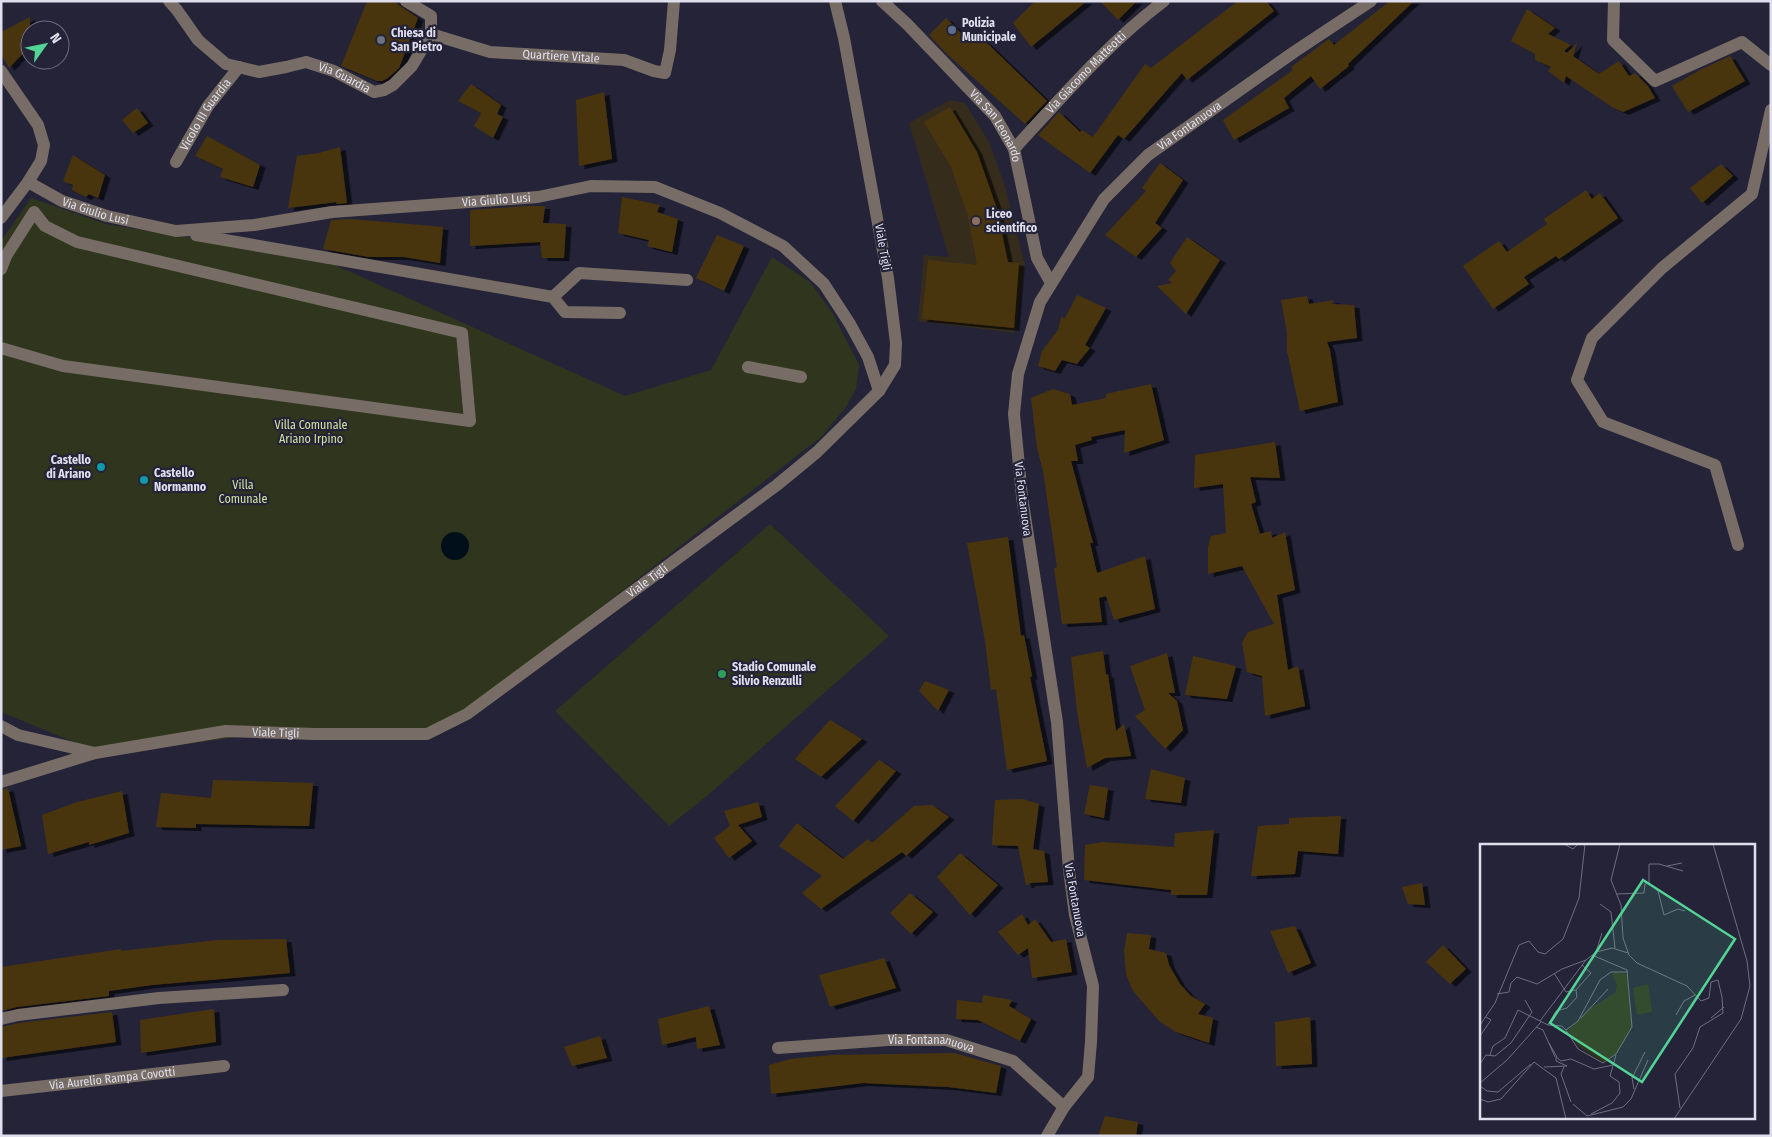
<svg xmlns="http://www.w3.org/2000/svg" width="1772" height="1137" font-family="'Fira Sans Condensed',sans-serif">
  <style>
    .education { fill: #352c1c }
    .green { fill: #2f361d }
    .water { fill: #000f19 }
    .building { fill: #4a3510; filter: url(#shadow) }
    .lines { fill: none; stroke-linecap: round; stroke-linejoin: round }
    .minor { stroke: #776d66; stroke-width: 12 }
    .service-dot { fill: #5c6f8a; stroke: #242338; stroke-width: 2 }
    .worship-dot { fill: #6b7280; stroke: #242338; stroke-width: 2 }
    .education-dot { fill: #8d6e63; stroke: #242338; stroke-width: 2 }
    .culture-dot { fill: #0f9aa8; stroke: #242338; stroke-width: 2 }
    .leisure-dot { fill: #2e9e5b; stroke: #242338; stroke-width: 2 }
    .labels { text-anchor: middle; dominant-baseline: central; stroke-width: 4.5; stroke-linejoin: round; paint-order: stroke }
    .poi-label { font-size: 12px; font-weight: bold; fill: #dfdfee; stroke: #242338; text-anchor: start }
    .street-label { font-size: 12px; fill: #dfdfee; stroke: #242338 }
    .park-label { font-size: 12px; fill: #d0e29f; stroke: #242338 }
    .inset-road { fill: none; stroke: #6f6e81; stroke-width: 1 }
    .view { fill: #53d396; fill-opacity: 0.15; stroke: #53d396; stroke-width: 2.5 }
    .inset-edge { fill: none; stroke: #dfdfee; stroke-width: 2.5 }
  </style>
  <defs>
    <filter id="shadow"><feDropShadow dx="5.5" dy="3" stdDeviation="0" flood-color="#0009"/></filter>
  </defs>
  <rect width="100%" height="100%" fill="#242338"/>
  <path class="education" d="M950,100L965,103L989,142L1005,186L1025,265L1015,333L918,321L924,255L949,257L909,123Z"/>
  <path class="green" d="M31,198L106,224L324,260L625,396L711,370L772,257L810,282L832,312L859,365L856,389L846,407L821,437L443,730L303,728L129,752L88,748L1,712V241Z
    M770,524L889,636L707,796L669,826L555,711Z"/>
  <path class="water" d="M441 546a14 14 0 1 1 28 0a14 14 0 1 1-28 0Z"/>
  <path class="building" d="M367,1H393L418,18L399,68L388,78L382,81H377L341,66Z
    M1035,1H1087L1031,47L1013,23Z
    M1100,1H1137L1118,20Z
    M1238,1H1266L1274,11L1187,80L1182,73L1124,139L1118,135L1090,173L1038,135L1059,112L1080,132L1082,130L1093,137L1145,64L1151,68Z
    M1390,1H1414L1348,64L1349,66L1320,89L1311,76L1284,98L1289,108L1234,140L1223,120L1293,70L1291,67L1329,39L1334,45Z
    M1527,9L1555,28L1548,34L1571,45L1564,51L1567,53L1577,43L1573,56L1599,74L1619,61L1629,76L1635,73L1648,86L1655,98L1623,112L1612,107L1566,76L1564,83L1548,71L1551,67L1535,60V54L1511,41Z
    M30,17V46L9,68L1,54V32Z
    M946,18L969,41L976,35L989,45L1047,101L1025,124L946,53L929,35Z
    M1730,56L1745,81L1688,112L1672,86L1700,70Z
    M471,84L501,105L497,114L503,117L493,138L474,126L481,113L458,101Z
    M604,92L612,159L579,166L576,100Z
    M950,107L977,152L996,206L1008,262L1019,263L1014,328L922,319L928,260L977,265L968,216L951,167L924,122Z
    M137,108L148,123L133,133L122,120Z
    M207,136L260,165L253,187L220,177L223,169L195,156Z
    M340,147L347,203L336,204L337,202L288,208L297,156L319,153Z
    M73,155L105,175L98,198L89,194L86,197L72,190L73,185L63,181Z
    M1160,163L1183,180L1155,223L1162,228L1136,257L1105,235L1146,191L1142,188Z
    M1721,164L1733,176L1702,203L1690,188Z
    M1586,190L1592,199L1600,193L1618,218L1559,259L1556,256L1524,277L1529,284L1493,309L1463,266L1499,241L1507,252L1547,224L1544,219Z
    M622,197L660,205L657,212L678,219L672,252L647,246L649,240L618,233Z
    M526,206H545L543,223L566,224L564,258H542L540,242L470,246V210Z
    M351,219L443,227L440,263L404,257H369L323,249L331,220Z
    M717,235L744,246L724,291L696,278Z
    M1187,237L1220,260L1186,314L1157,286L1172,283L1168,280L1176,271L1170,263Z
    M1077,295L1106,308L1085,345L1090,348L1077,364L1062,360L1055,371L1038,366L1042,351L1058,330L1061,317L1065,318Z
    M1307,296L1309,304L1334,300L1332,304L1354,305L1357,338L1327,342L1330,350L1338,402L1300,411L1287,351V333L1281,300Z
    M1151,384L1164,440L1124,453L1125,430L1091,437L1092,440L1075,445L1078,461H1071L1093,543H1090L1097,573L1145,556L1155,609L1114,620L1106,596L1099,598L1102,622L1062,624L1054,568L1057,567L1043,471L1037,448L1031,398L1053,389L1070,394L1072,405L1106,398V394Z
    M1275,442L1280,478L1250,477L1256,502L1251,504L1260,534L1271,531L1272,538L1285,532L1295,590L1277,595L1288,670L1298,666L1305,706L1265,716L1262,676L1247,672L1242,643L1248,632L1274,624L1242,566L1208,574V547L1211,536L1226,533L1223,484L1194,488L1195,455Z
    M1008,537L1021,636L1024,635L1032,676L1030,677L1047,761L1007,770L996,689L991,690L985,641L967,543Z
    M1103,651L1106,675L1108,674L1116,731L1124,724L1131,756L1105,758L1087,768L1077,711L1071,657Z
    M1167,653L1175,693H1168L1177,701L1183,730L1165,749L1135,716L1145,710L1130,666Z
    M1193,656L1236,666L1227,699L1185,695Z
    M925,681L949,690L938,711L919,691Z
    M830,720L862,739L821,777L795,759Z
    M879,760L896,771L853,821L835,806Z
    M1151,769L1185,778L1181,803L1145,799Z
    M213,780L313,783L309,826L196,824V828L156,827L161,793L211,798Z
    M1090,785L1108,788L1104,818L1084,814Z
    M8,788L21,846L1,850V790Z
    M122,791L129,833L89,845V842L48,854L42,815L77,802Z
    M1023,799L1039,804L1033,849L1044,851L1048,882L1029,883V885H1026L1018,846L992,845L995,800Z
    M758,802L762,817L738,825L752,841L729,858L714,838L730,826L724,811Z
    M932,805L949,817L906,856L902,852L821,909L802,893L822,876L779,846L797,823L843,859L868,839L872,843L914,806Z
    M1341,816L1338,854L1298,851L1295,874L1251,876L1258,826L1289,824V818Z
    M1214,830L1207,895H1171V890L1084,880L1085,845L1103,842L1174,847L1175,833Z
    M960,853L998,885L970,915L937,877Z
    M1422,883L1425,905L1408,904L1402,887Z
    M910,893L933,912L911,934L890,913Z
    M1022,914L1028,925L1035,919L1051,942L1066,939L1072,972L1032,978L1028,948L1018,955L998,932Z
    M1295,926L1311,963L1288,973L1270,931Z
    M1127,933L1151,935L1149,949L1166,953L1169,965L1180,984L1191,996L1205,1004L1198,1014L1213,1018L1209,1043L1176,1032L1160,1022L1133,991L1126,974L1124,951Z
    M286,939L290,973L152,985L109,991V996L17,1007L1,1011V967L121,949V951L217,940Z
    M1443,945L1466,969L1450,984L1426,962Z
    M884,958L896,988L830,1007L819,975Z
    M983,995L1012,1000L1009,1006L1031,1019L1020,1041L978,1020L956,1019L957,1000L982,1003Z
    M709,1006L720,1045L697,1049L696,1037L662,1045L658,1019Z
    M214,1009L216,1042L141,1053L140,1020Z
    M112,1012L116,1042L1,1058V1027L19,1023Z
    M1310,1017L1312,1064L1276,1066L1275,1022Z
    M600,1036L607,1058L572,1066L564,1047Z
    M954,1053L1001,1066L996,1093L948,1087L863,1083L771,1094L769,1065L791,1059L831,1055Z
    M1105,1116L1138,1122L1136,1136H1098Z"/>
  <g class="lines">
    <g class="minor">
      <path id="s1" d="M169,1L177,10L198,40L226,64L259,72L286,67L306,62L334,71L374,92L384,90L393,85L412,66L431,34"/>
      <path id="s2" d="M406,1L431,16V34L490,52L624,60L654,71L665,73L670,50L674,1"/>
      <path id="s3" d="M882,1L907,24L995,116L1014,149L1037,258L1051,283"/>
      <path d="M1614,1L1613,40L1655,81L1742,42L1771,65"/>
      <path d="M1,71L38,125L44,145L41,161L28,182L1,218"/>
      <path id="s4" d="M1014,149C1062,97 1108,43 1164,1"/>
      <path id="s5" d="M176,162L208,106L239,67"/>
      <path id="s6" d="M28,182L62,201L107,216L176,231L254,225L332,212L538,197L591,186L655,187L720,213L783,246L824,284L850,324L868,357L879,391"/>
      <path d="M196,235L553,297L565,312L620,313"/>
      <path d="M1,269L6,256L34,212L45,226L77,242L462,333L470,421L63,366L1,348"/>
      <path d="M553,297L579,273L687,280"/>
      <path d="M748,367L801,377"/>
      <path d="M1738,545L1715,465L1603,422L1577,380L1592,338L1662,268L1752,194L1771,110"/>
      <path id="s7" d="M1,726L18,735L95,753L226,731L315,734H427L467,714L777,485L817,452L879,391L895,365L896,343L888,278L844,38L835,1"/>
      <path d="M1,782L95,753"/>
      <path d="M1,1019L18,1015L159,998L283,990"/>
      <path id="s8" d="M778,1048L888,1040H946L1013,1061L1064,1107"/>
      <path id="s9" d="M1,1091L224,1066"/>
      <path id="s10" d="M1047,1136L1064,1107L1088,1077L1091,1042L1093,986L1075,915L1069,870L1057,722L1022,497L1014,414L1018,374L1040,302L1104,199L1148,155L1294,52L1371,1"/>
    </g>
  </g>
  <circle class="service-dot" cx="952" cy="30" r="5"/>
  <circle class="worship-dot" cx="381" cy="40" r="5"/>
  <circle class="education-dot" cx="976" cy="221" r="5"/>
  <g class="culture-dot">
    <circle cx="101" cy="467" r="5"/>
    <circle cx="144" cy="480" r="5"/>
  </g>
  <circle class="leisure-dot" cx="722" cy="674" r="5"/>
  <g class="labels">
    <g class="poi-label">
      <text x="962" y="23">Polizia<tspan x="962" dy="14">Municipale</tspan></text>
      <text x="391" y="33">Chiesa di<tspan x="391" dy="14">San Pietro</tspan></text>
      <text x="986" y="214">Liceo<tspan x="986" dy="14">scientifico</tspan></text>
      <text x="91" y="460" text-anchor="end">Castello<tspan x="91" dy="14">di Ariano</tspan></text>
      <text x="154" y="473">Castello<tspan x="154" dy="14">Normanno</tspan></text>
      <text x="732" y="667">Stadio Comunale<tspan x="732" dy="14">Silvio Renzulli</tspan></text>
    </g>
    <g class="street-label">
      <text stroke="none"><textPath href="#s2" startOffset="180">Quartiere Vitale</textPath></text>
      <text stroke="none"><textPath href="#s4" startOffset="105">Via Giacomo Matteotti</textPath></text>
      <text stroke="none"><textPath href="#s1" startOffset="209">Via Guardia</textPath></text>
      <text stroke="none"><textPath href="#s5" startOffset="56">Vicolo III Guardia</textPath></text>
      <text stroke="none"><textPath href="#s10" startOffset="1091">Via Fontanuova</textPath></text>
      <text stroke="none"><textPath href="#s3" startOffset="170">Via San Leonardo</textPath></text>
      <text stroke="none"><textPath href="#s6" startOffset="479">Via Giulio Lusi</textPath></text>
      <text stroke="none"><textPath href="#s6" startOffset="74">Via Giulio Lusi</textPath></text>
      <text transform="translate(883 247) rotate(80)">Viale Tigli</text>
      <text transform="translate(1023 499) rotate(83)">Via Fontanuova</text>
      <text stroke="none"><textPath href="#s7" startOffset="701">Viale Tigli</textPath></text>
      <text stroke="none"><textPath href="#s7" startOffset="281">Viale Tigli</textPath></text>
      <text transform="translate(1075 900) rotate(80)">Via Fontanuova</text>
      <text stroke="none"><textPath href="#s8" startOffset="154">Via Fontananuova</textPath></text>
      <text stroke="none"><textPath href="#s9" startOffset="112">Via Aurelio Rampa Covotti</textPath></text>
    </g>
    <g class="park-label">
      <text x="311" y="425">Villa Comunale<tspan x="311" dy="14">Ariano Irpino</tspan></text>
      <text x="243" y="485">Villa<tspan x="243" dy="14">Comunale</tspan></text>
    </g>
  </g>
  <g transform="translate(1480 844)">
    <rect width="275" height="275" fill="#242338"/>
    <path d="M135,128L147,130L152,182L138,208L123,218L98,202L88,187L108,166L135,149L137,141L132,130ZM168,140L172,168L157,171L153,144Z" fill="#2f361d"/>
    <path class="inset-road" d="M84,0L93,5L98,0M140,0L131,36L141,61L143,94L149,111L157,119L207,142L221,157L229,154L231,138L238,136L242,153L243,169L220,183L213,204L195,230L200,264M187,22L202,19M203,27L179,20H169V39L178,47L184,71L198,65L205,67M137,50L164,49L165,40L169,39M120,60L131,68L135,104M116,108L122,89M74,129L86,148L96,146L111,129L102,121M17,150L29,148L31,139L37,133L57,140L82,125L106,116L116,108L132,104L148,109M196,171L204,157L215,151M101,174L128,145M231,174L244,163M60,177L106,116M0,181L15,159L39,101L49,97L58,108L65,110L83,95L99,54L105,0M68,181L76,167L87,164L97,153L96,146M56,183L63,186L75,213M86,186L98,205L123,219L136,210L152,183L147,126L112,111M86,186L98,177L120,136L131,128H148M0,192L11,176L6,173M69,199L77,213M10,211L13,202L25,194L38,166L68,181L82,182L86,186M0,220L6,211L15,212L31,199L52,168L45,156M64,223L87,222L76,217V213L81,217L91,215L114,225L133,221M84,223L81,230L91,258M0,239L27,216L61,178M0,242L7,247L18,248L51,220M154,245L152,234L165,208M0,255L8,258L21,255L54,218L76,234L86,275M93,260L107,272L143,263L151,255L168,216M111,270L132,259L140,249L139,238L130,232L136,211M194,275L261,175L270,142L267,117L233,0"/>
    <path class="view" d="M163,36L255,95L162,238L70,179Z"/>
    <rect width="275" height="275" class="inset-edge"/>
  </g>
  <rect width="1772" height="1137" fill="none" stroke="#dfdfee" stroke-width="5"/>
  <g transform="translate(45 45) rotate(57)"><circle r="24" fill="#242338" stroke="#6f6e81"/>
  <path d="M0-4L9 19L0 12L-9 19Z" fill="#53d396"/>
  <text y="-8" font-size="14" font-weight="bold" text-anchor="middle" fill="#dfdfee">N</text>
  </g>
</svg>
